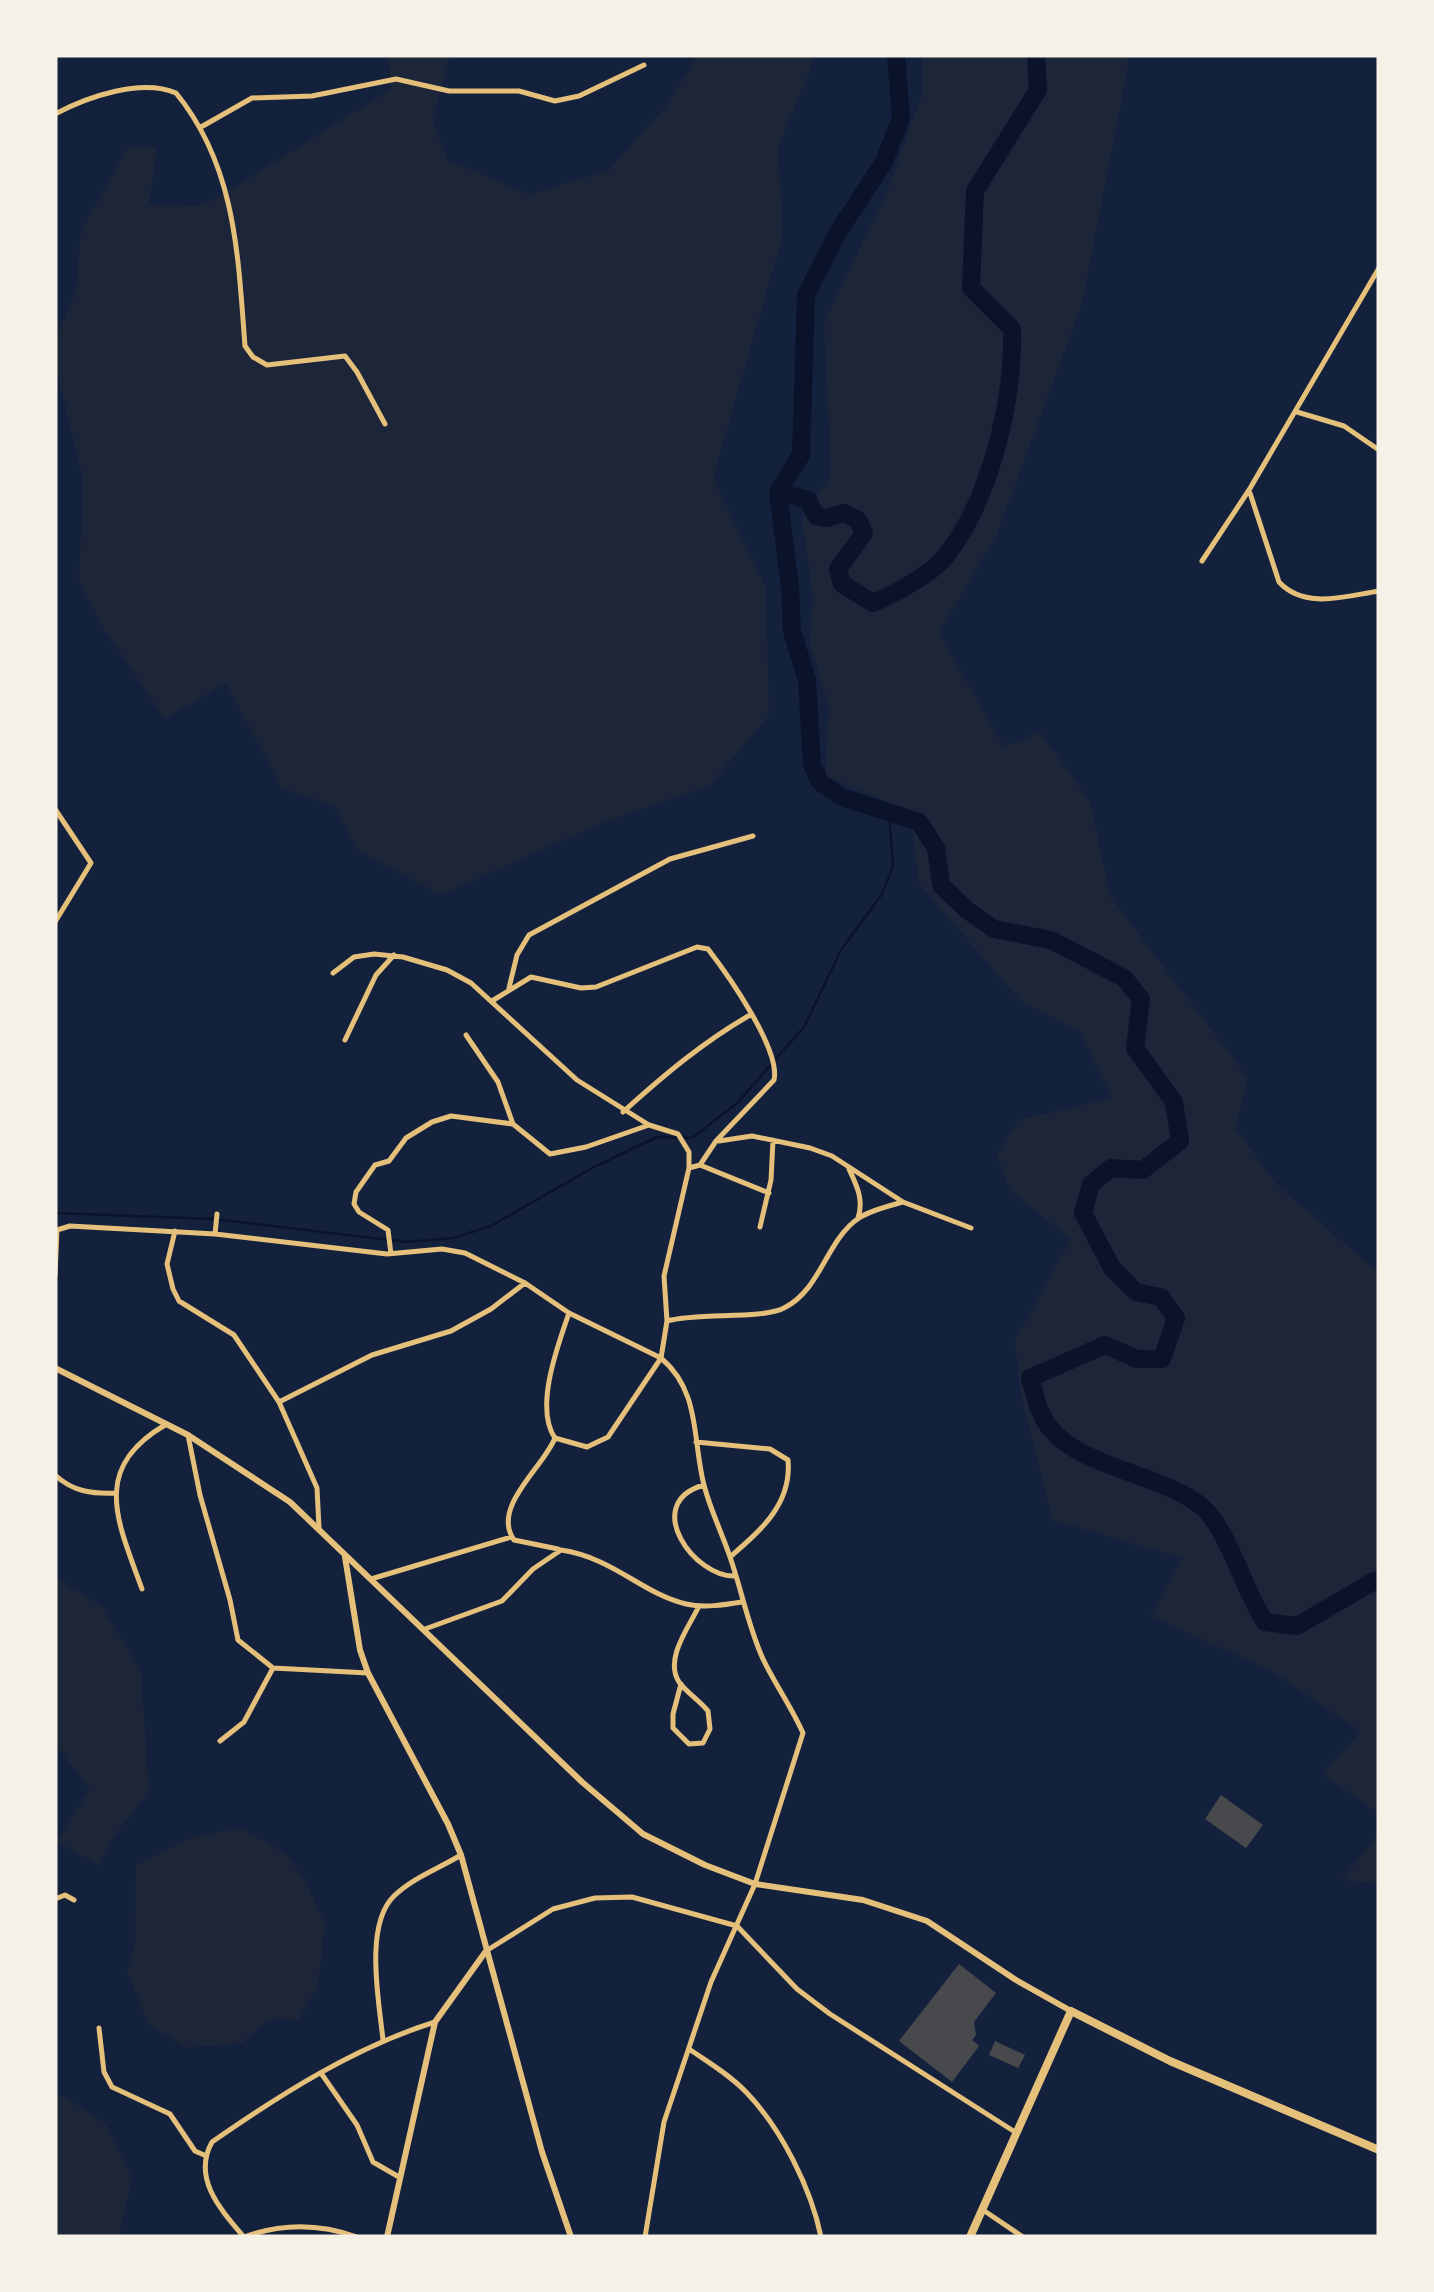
<svg xmlns="http://www.w3.org/2000/svg" width="1434" height="2292" font-family="Signika,sans-serif">
  <style>
    .green { fill: #1d2539 }
    .lines { fill: none; stroke-linecap: round; stroke-linejoin: round }
    .stream { stroke: #0b132b; stroke-width: 2.5 }
    .river { stroke: #0b132b; stroke-width: 18 }
    .building { fill: #48494c }
    .minor { stroke: #e5c07b; stroke-width: 5 }
    .tertiary { stroke: #e5c07b; stroke-width: 6 }
    .secondary { stroke: #e5c07b; stroke-width: 8 }
  </style>
  <rect width="100%" height="100%" fill="#14213d"/>
  <path class="green" d="M388,55H451L432,120L448,160L529,194L608,171L667,105L698,55H816L778,147L783,234L713,478L766,588L769,715L710,785L597,825L441,895L358,851L334,806L282,788L226,683L165,719L105,631L79,581L83,478L55,364V341L76,291L81,231L128,147H157L149,204L199,206L222,195L391,89Z
    M922,55H1130L1082,304L997,534L939,633L1004,747L1040,732L1090,802L1110,896L1248,1078L1236,1129L1277,1185L1379,1273V1814L1322,1773L1361,1732L1275,1673L1151,1616L1182,1558L1052,1520L1021,1396L1015,1340L1071,1239L1010,1190L997,1154L1019,1120L1112,1098L1080,1032L1020,1000L919,884L910,811L825,776L829,707L810,644L813,597L802,520L831,475L824,323L887,191L922,95Z
    M55,1577L102,1607L141,1671L149,1791L112,1839L99,1866L57,1841L90,1789L55,1744Z
    M241,1828L285,1853L305,1880L325,1924L318,1985L298,2020L269,2019L242,2043L186,2048L147,2022L127,1970L135,1945L136,1865L192,1837Z
    M1379,1834V1884L1341,1880Z
    M55,2091L106,2124L132,2177L119,2237H55Z"/>
  <g class="lines">
    <path class="stream" d="M55,1213L214,1219L406,1242L453,1238L491,1226L594,1167L657,1137L692,1138L737,1103L804,1027L841,950L882,894L893,867L889,813"/>
    <path class="river" d="M1036,55L1038,90L975,191L971,288L1012,329C1014,400 990,501 945,557C931,574 893,595 873,603L842,584L838,569L864,533L858,520L844,513L826,518L816,516L808,500L778,492L790,587L792,631L807,680L812,765L820,782L841,797L919,822L936,848L941,885L967,910L994,929L1051,940L1124,978L1141,999L1135,1048L1174,1102L1180,1141L1143,1170L1111,1168L1091,1184L1083,1213L1112,1268L1136,1292L1161,1297L1176,1318L1162,1359H1137L1105,1345L1030,1378C1034,1390 1036,1404 1042,1415C1065,1467 1158,1471 1201,1506C1228,1528 1244,1591 1265,1622L1297,1626L1374,1581L1379,1583
      M778,492L801,455L806,295L838,232L884,162L901,118L896,55"/>
  </g>
  <path class="building" d="M1221,1795L1263,1825L1246,1848L1205,1819Z
    M959,1964L996,1993L974,2022L976,2035L972,2040L979,2046L952,2082L899,2041Z
    M995,2041L1025,2055L1018,2068L989,2055Z"/>
  <g class="lines">
    <path class="minor" d="M55,114C87,97 141,78 176,93C236,166 238,256 245,346L253,357L267,365L345,356L357,372L385,424
      M201,127L252,98L312,96L396,79L449,91H519L555,101L579,96L644,65
      M1297,412L1344,426L1379,450
      M1250,493L1279,582C1305,610 1346,596 1379,591
      M1202,561L1249,490L1379,268
      M55,809L91,863L55,922
      M333,973L354,957L374,954L403,957L447,970L471,983L577,1080L649,1125
      M509,988L517,955L529,935L670,859L753,836
      M492,1001L531,977L581,988L596,987L697,947L708,949C728,975 781,1050 774,1080L716,1141L700,1165L689,1168
      M466,1035L498,1082L513,1124
      M345,1040L376,975L394,955
      M623,1112C664,1075 703,1042 750,1015
      M719,1141L752,1136L810,1148L832,1156L903,1202L971,1228
      M700,1165L769,1193
      M849,1169C857,1186 864,1200 858,1218
      M760,1227L771,1180L773,1140
      M175,1231L167,1264L173,1289L179,1301L234,1335L279,1402L317,1488L319,1528
      M215,1234L217,1214
      M391,1254L388,1230L359,1212L354,1204L356,1192L375,1165L389,1161L406,1138L432,1122L451,1116L513,1124L550,1154L586,1147L649,1125L678,1134L689,1152V1168L664,1276L667,1321L661,1358L608,1437L587,1447L555,1438C534,1408 558,1345 569,1313
      M55,1276L57,1230L70,1226L215,1234L387,1254L442,1249L465,1253L525,1283L569,1313L661,1358C701,1392 692,1439 704,1485C710,1509 722,1533 730,1557C742,1591 748,1626 763,1659C775,1684 792,1708 803,1733L755,1884L711,1982L664,2122L645,2237
      M667,1321C700,1312 760,1320 784,1308C821,1290 826,1240 859,1218C871,1210 889,1206 903,1202
      M279,1402L372,1355L451,1331L491,1309L525,1283
      M188,1435L200,1495L230,1600L238,1640L273,1668
      M555,1438C543,1468 491,1507 514,1540L558,1549
      M696,1442L770,1449L788,1460C792,1504 761,1530 730,1557
      M55,1475C73,1492 93,1494 116,1493
      M704,1485C640,1503 695,1579 736,1576
      M371,1579L511,1537
      M142,1589C118,1522 90,1469 165,1425
      M425,1629L502,1601L533,1569L561,1550C614,1558 641,1593 686,1604C704,1608 724,1605 742,1602
      M681,1684L673,1714V1728L689,1744L703,1743L710,1729L708,1711C699,1700 686,1692 679,1682C664,1659 689,1627 699,1606
      M220,1741L244,1722L273,1668L368,1673
      M55,1899L65,1895L74,1900
      M486,1951L553,1909L595,1898L632,1897L737,1926L797,1989L830,2014L1015,2132
      M99,2028L104,2072L112,2087L170,2114L195,2151L204,2155
      M383,2040C379,2001 364,1925 394,1896C412,1878 440,1868 461,1855
      M689,2049C708,2062 730,2075 746,2092C781,2128 811,2188 821,2237
      M321,2073L357,2125L373,2162L399,2177
      M983,2210L1023,2237
      M357,2237C318,2223 282,2223 244,2237C220,2209 192,2178 212,2142C281,2094 355,2047 435,2022"/>
    <path class="tertiary" d="M55,1368L188,1435L290,1502L582,1782L643,1834L705,1865L755,1884L863,1900L927,1921L1016,1980L1071,2011
      M345,1557L360,1650L368,1673L448,1824L461,1855L542,2152L571,2237
      M387,2237L435,2022L486,1951"/>
    <path class="secondary" d="M970,2237L1071,2011L1170,2061L1379,2150"/>
  </g>
  <rect width="1434" height="2292" fill="none" stroke="#f6f1e7" stroke-width="115"/>
</svg>
